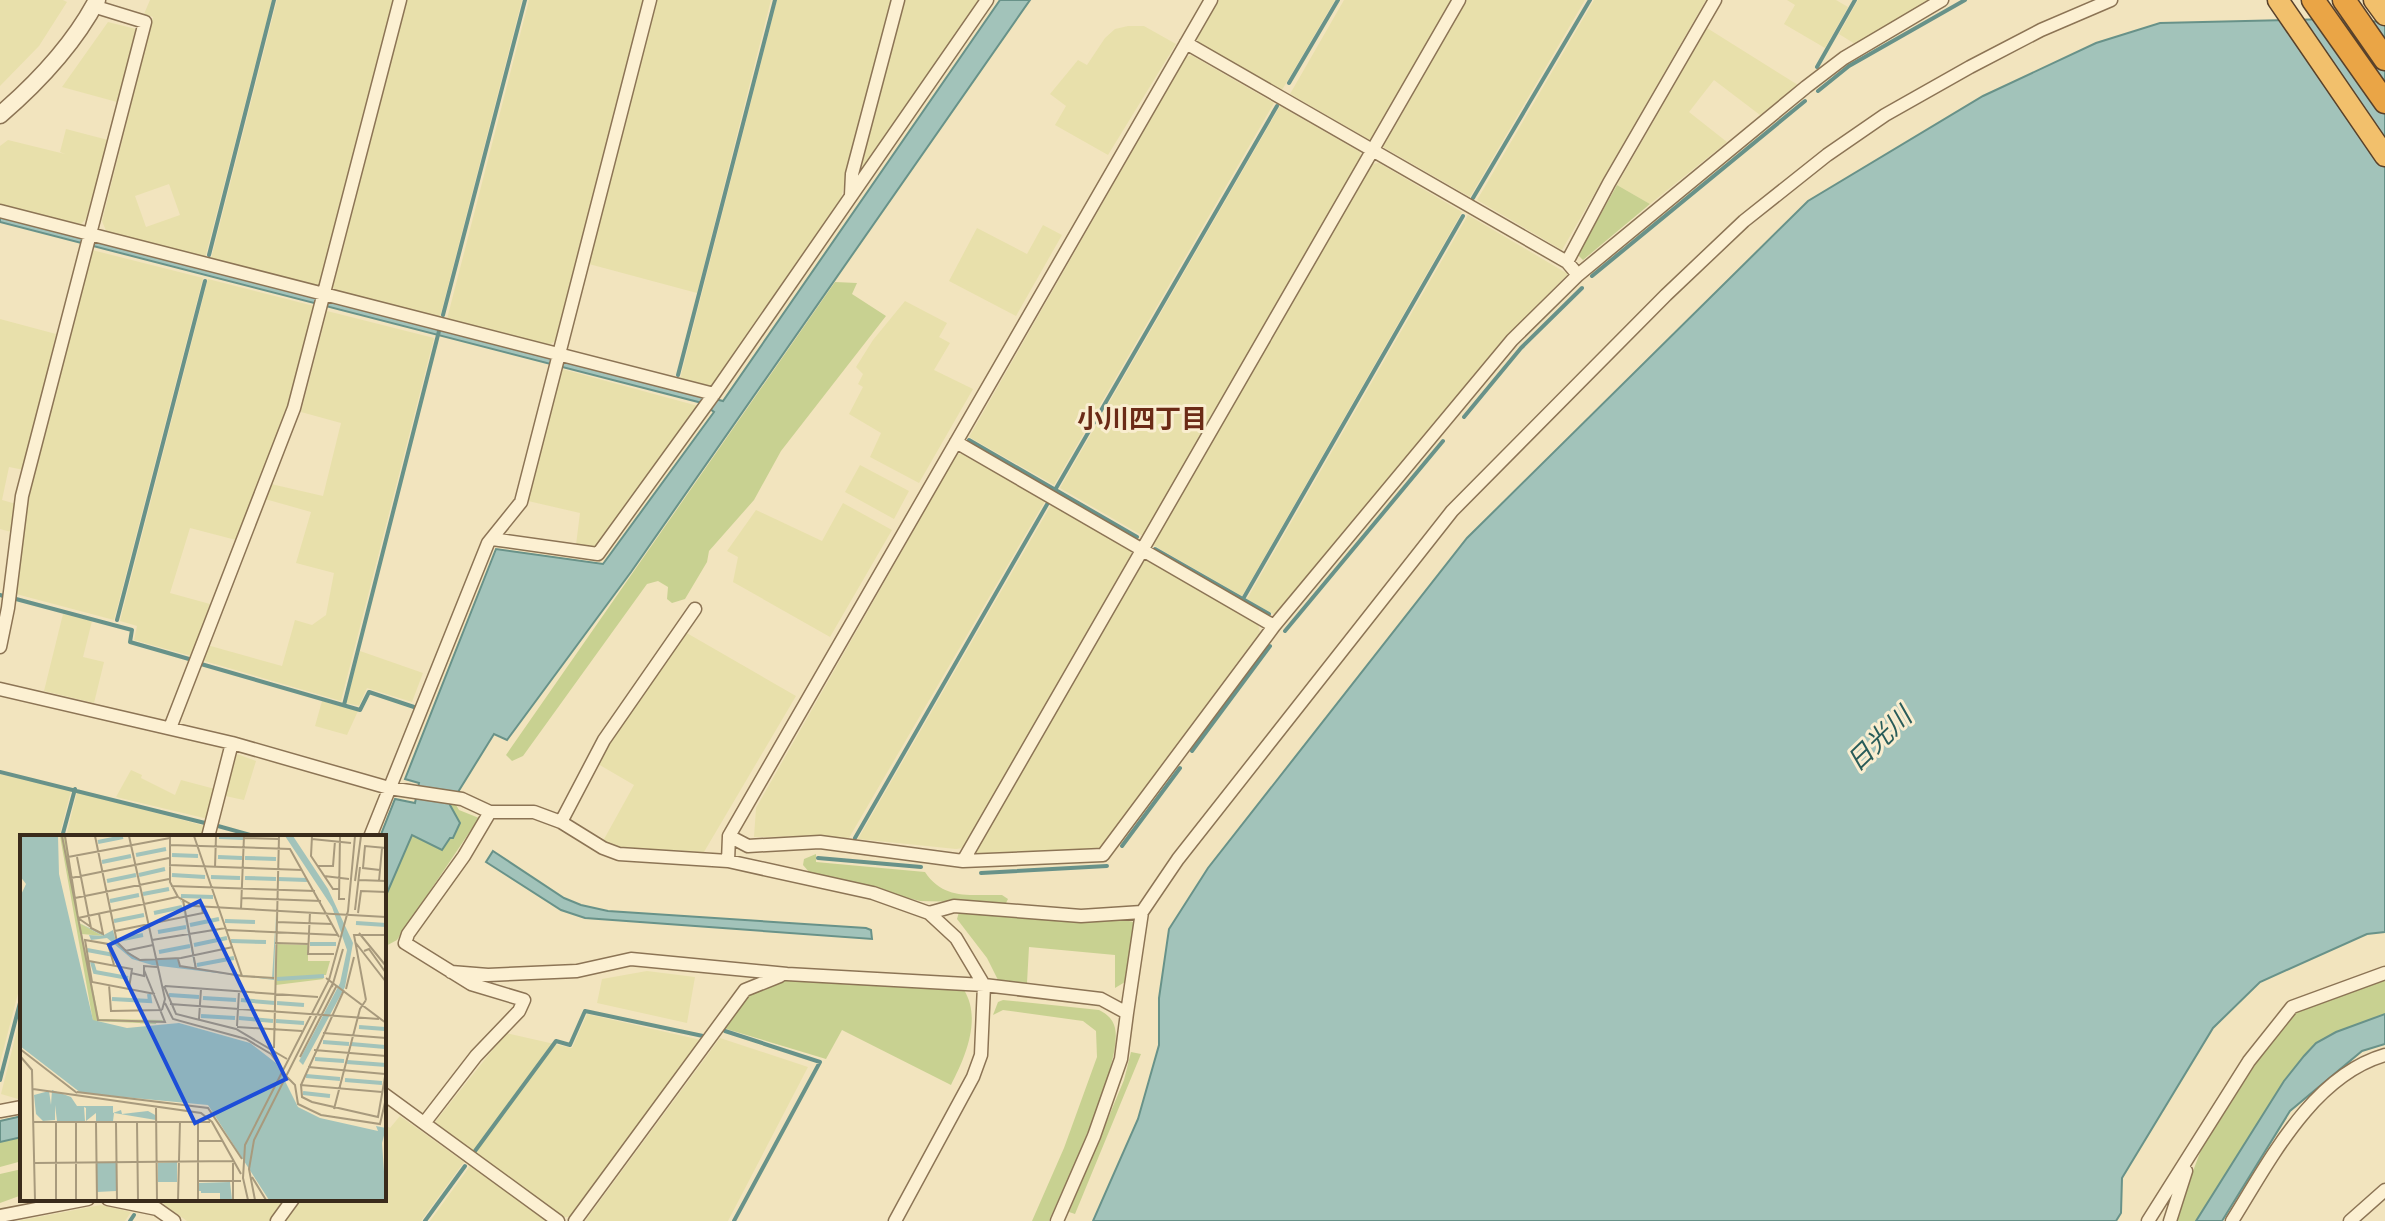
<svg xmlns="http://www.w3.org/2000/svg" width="2385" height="1221" font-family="'Zilla Slab','Noto Sans JP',serif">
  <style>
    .farmland { fill: #e8e0ab; fill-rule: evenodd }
    .green { fill: #c8d191 }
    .water { fill: #a2c3ba; stroke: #689289; stroke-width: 2 }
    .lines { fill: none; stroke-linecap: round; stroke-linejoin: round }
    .stream { stroke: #689289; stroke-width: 4 }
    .minor-casing { stroke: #8c7455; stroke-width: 15 }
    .tertiary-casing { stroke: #8c7455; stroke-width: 19 }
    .trunk-casing { stroke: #59412a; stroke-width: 23 }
    .motorway-casing { stroke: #59412a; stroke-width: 25 }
    .minor { stroke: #fcf0d2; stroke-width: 12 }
    .tertiary { stroke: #fcf0d2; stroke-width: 16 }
    .trunk { stroke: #f2c06c; stroke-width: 20 }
    .motorway { stroke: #eaa546; stroke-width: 22 }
    .labels { text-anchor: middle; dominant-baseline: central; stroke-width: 6; stroke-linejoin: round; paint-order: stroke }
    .neighbourhood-label { font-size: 26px; font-weight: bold; fill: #6b2a16; stroke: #f9edcf }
    .water-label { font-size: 26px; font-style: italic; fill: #295c59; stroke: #f9edcf }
    .inset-river { fill: none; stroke: #a2c3ba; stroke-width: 4 }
    .inset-road { fill: none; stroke: #a89a7d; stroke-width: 2 }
    .view { fill: #1d4ed8; fill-opacity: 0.15; stroke: #1d4ed8; stroke-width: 4 }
    .inset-edge { fill: none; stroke: #3a2b1b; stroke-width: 4 }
  </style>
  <rect width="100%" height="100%" fill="#f2e4be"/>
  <path class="farmland" d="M0,0H63L67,2L39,46L0,86Z
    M150,0H272L205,258L107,233L102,221L153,17L144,14ZM169,184L180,215L146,227L135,196Z
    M277,0H393L321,283L317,286L211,259Z
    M407,0H522L440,317L335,291L333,287Z
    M529,0H643L555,341L549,345L447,319Z
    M657,0H771L697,293L589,264Z
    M777,0H892L841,198L711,386L680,379Z
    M904,0H980L861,176L860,173Z
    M1219,0H1335L1282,90L1198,42L1197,39Z
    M1344,0H1451L1370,140L1290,94Z
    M1467,0H1585L1470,197L1383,147Z
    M1594,0H1706L1562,250L1477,200Z
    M1787,0H1836L1848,7L1825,48L1784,24L1795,5Z
    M1858,0H1933L1855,44L1839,34Z
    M108,22L136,29L117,102L62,87Z
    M1128,26H1144L1176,44L1108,155L1055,125L1066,106L1050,94L1078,60L1087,65L1105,38L1115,29Z
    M1707,28L1798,85L1760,115L1714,80L1689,112L1727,142L1650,204L1617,185Z
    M1191,55L1274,103L1054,485L969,437L1186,57Z
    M1280,106L1360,152L1361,157L1143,536L1060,488Z
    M66,129L108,140L86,219L81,224L0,205V146L8,140L65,154L60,152Z
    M1379,163L1462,212L1242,596L1153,545L1372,164Z
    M1468,215L1568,274L1507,336L1275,615L1247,599Z
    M1043,225L1062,235L1016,316L949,281L977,228L1027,254Z
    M92,250L203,278L114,620L16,594L28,500Z
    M208,279L314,306L288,409L236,540L190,528L170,593L210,604L191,656L134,640L137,626L120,621Z
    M905,301L947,323L939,337L950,343L934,370L973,389L919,483L870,457L881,433L849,414L863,387L858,384L863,374L856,367L873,340Z
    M327,311L434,338L341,701L201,660L207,645L282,666L295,620L312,625L326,615L334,573L296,563L311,512L265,499L271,484L323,496L341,423L301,412Z
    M0,319L56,334L24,470L9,467L2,500L16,504L11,532L0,529Z
    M562,369L698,406L595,547L576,545L580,513L528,501Z
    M957,454H962L1045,501L849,838L818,836L754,837L756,808Z
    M860,465L909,491L894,519L845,492Z
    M843,503L892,530L830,637L733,582L738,557L727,551L756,510L822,541Z
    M1051,505L1131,550V555L963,848L956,849L858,839Z
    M1147,560L1258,625L1260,632L1099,849L979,855L976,851L1141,562Z
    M63,614L92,621L83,657L104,662L94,703L44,691Z
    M685,632L796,696L704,852L615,847L603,841L634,785L598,764L604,749Z
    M360,651L423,673L412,702L367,688L359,706L346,703Z
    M322,701L358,711L347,735L315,726Z
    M237,754L256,761L244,800L225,796Z
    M131,770L142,775L141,778L175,795L181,780L215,789L208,819L116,797Z
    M0,774L71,791L59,837H22V978L0,1063Z
    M77,792L205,826L202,837H66Z
    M647,971L695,977L687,1023L597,1003L602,979Z
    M22,1010V1098L18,1099L1,1094Z
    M587,1014L701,1040L571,1217H560L435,1122L506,1033L572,1048Z
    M720,1038L808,1067L728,1221H585Z
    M400,1116L464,1162L421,1221H284L300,1199H384V1124L390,1128Z
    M470,1166L548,1221H430Z
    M169,1199H286L271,1221H187L163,1204Z
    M101,1205L131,1212L125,1221H17Z"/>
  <path class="green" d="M1617,185L1650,204L1583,260L1578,255Z
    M835,282L857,283L852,294L886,316L781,451L754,500L709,551L707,562L685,599L672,603L667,599L668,587L658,581L647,584L523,756L512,761L506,755Z
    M450,805H456L459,810L479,818L397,940L384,947V900L412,835L450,837L460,823Z
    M816,854V862L925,872C944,901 972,894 1002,895L1008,899L1006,903L920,901L810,873L803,865L804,859Z
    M959,912L1079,922L1125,920L1133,922L1136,929L1125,982L1115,988V955L1029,947L1027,983L999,982L987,958L957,919Z
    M2385,979V1014L2336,1032L2316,1043L2304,1056L2284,1081L2196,1221H2174L2201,1150L2276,1032L2293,1013Z
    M785,980L964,990C982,1019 965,1058 951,1085L842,1030L826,1059L723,1028C746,996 748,992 785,980Z
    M1003,1000L1099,1010C1107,1014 1113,1019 1115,1028C1123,1063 1066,1183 1049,1221H1032L1064,1148L1097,1057L1096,1031L1083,1021L1003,1010L993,1015L998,1002Z
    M1131,1052L1141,1054L1075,1214L1069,1212L1124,1080Z
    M22,1137V1161L0,1167V1142Z
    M22,1169V1195L0,1203V1174Z"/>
  <path class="water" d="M1000,0H1030L631,572L507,740L494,734L450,805L460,823L453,838H450L442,850L412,835L384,900V837H380L395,799L415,803L419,783L405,779L496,549L603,564L714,412L702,403L0,222V217L723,401Z
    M2335,19L2385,22V932L2367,934L2260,982L2213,1028L2122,1178L2121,1213L2116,1221H1093L1138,1119L1159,1045V998L1169,929L1208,868L1467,538L1808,201L1983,96L2096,43L2160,23Z
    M493,851L564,898L581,905L608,911L866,928L871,930L872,939L585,918L561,910L486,862Z
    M2385,1014V1044L2362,1051L2290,1111L2222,1221H2196L2284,1081L2304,1056L2316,1043L2336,1032Z
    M22,1116V1137L0,1142V1121Z"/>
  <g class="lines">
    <path class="stream" d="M1817,67L1855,0
      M1289,83L1338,0
      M1818,91L1849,66L1965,0
      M1473,198L1590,0
      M209,255L274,0
      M1592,276L1805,101
      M443,315L525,0
      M678,375L775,0
      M1464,417L1521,348L1582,288
      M969,440L1137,537
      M1055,490L1277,106
      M1155,549L1269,614
      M0,595L3,596
      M16,599L132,630L130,642L189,659
      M1243,599L1463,216
      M117,620L205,281
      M1285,631L1443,441
      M201,664L360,710L369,692L414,707
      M344,705L439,331
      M1192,751L1270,646
      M0,772L205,823
      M218,826L258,837
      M62,837L75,789
      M855,838L1049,501
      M1122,846L1180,768
      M818,858L921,867
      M981,873L1107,866
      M725,1031L820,1062L734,1221
      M0,1080L22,995
      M475,1151L556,1041L570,1045L585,1011L703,1036
      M130,1221L134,1215
      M425,1221L465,1166"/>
    <defs>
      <path id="minor" d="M1186,43L1567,262L1578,275
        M851,195L852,174L898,0
        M0,211L714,394
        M1567,262L1609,183L1715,0
        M956,442L1274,626
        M492,539L598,554L714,394L987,0
        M0,647L8,608L22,496L145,22L93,6
        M0,689L232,743L389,788L462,799L490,812H534L561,822L603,848L619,854L728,861L873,893L929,913L956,938L984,985L981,1055L973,1077L895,1221
        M170,728L294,408L400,0
        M561,822L604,740L695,609
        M729,836L748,846L820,842L963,861L1103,855L1274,626L1512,340L1578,275L1806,87L1844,58L1942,0
        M208,837L232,743
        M370,837L488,543L521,502L650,0
        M728,861L729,836L1211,0
        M963,861L1459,0
        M929,913L954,906L1081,916L1142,912L1178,859L1452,511L1666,295L1744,221L1827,155L1885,115L1970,67L2041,30L2111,0
        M451,972L488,975L577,971L631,959L787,974L984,985L1101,999L1127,1013L1121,1059L1094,1136L1057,1221
        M1127,1013L1142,912
        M384,1094L558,1221
        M0,1111L22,1107
        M425,1122L476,1056L519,1011L524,1000L471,984L405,943L408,934L464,856L490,812
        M108,1199L157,1209L174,1221
        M0,1216L88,1199
        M277,1221L293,1199
        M575,1221L745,990L780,976
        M2148,1221L2249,1061L2292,1007L2385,973
        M2170,1221L2186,1171
        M2232,1221C2269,1162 2312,1076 2385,1055
        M2350,1221L2385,1190"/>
      <path id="tertiary" d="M0,115C37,83 74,44 97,0"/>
      <path id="trunk" d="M2278,0L2385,156
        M2374,0L2385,15"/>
      <path id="motorway" d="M2313,0L2385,102
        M2344,0L2385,59"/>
    </defs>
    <use href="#minor" class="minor-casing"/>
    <use href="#tertiary" class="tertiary-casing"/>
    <use href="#trunk" class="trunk-casing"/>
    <use href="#motorway" class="motorway-casing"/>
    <use href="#minor" class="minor"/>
    <use href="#tertiary" class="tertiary"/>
    <use href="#trunk" class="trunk"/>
    <use href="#motorway" class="motorway"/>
  </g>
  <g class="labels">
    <g class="neighbourhood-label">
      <text x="1142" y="419">小川四丁目</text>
    </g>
    <g class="water-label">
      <text transform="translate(1879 739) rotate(-44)">日光川</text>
    </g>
  </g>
  <g transform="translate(20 835)">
    <rect width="366" height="366" fill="#f2e4be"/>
    <path d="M40,1H45L59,88L83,101L62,99L79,184L144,185L134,189H142L73,186ZM256,109L288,110V126H310L306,140H298L304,144L256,150Z" fill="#c8d191"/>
    <path d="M0,1H38L39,39L73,185L107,193L159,188L230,208L256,228L278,272L300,283L358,296L356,291L366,293L362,308L366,365H249L188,270L61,258L0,211V62L6,49L0,41ZM148,1L147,45L162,67L176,134L252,144L256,78L254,145L132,130L112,124L87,103L71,105L69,100L83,101L59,88L84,100L93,95L96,107L119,125L157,123L160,131L175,134L162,68L147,45ZM265,1H273L308,54L333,108L325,152L283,230L279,226L320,148L327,115L312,72ZM32,255L51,262L57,271H93V278L101,275L102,279L128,276L137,281L136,285L94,278L93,286H76V278L66,286V273L64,272L65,286H37L35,270V285L23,286L16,279L14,260L29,256L31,270ZM157,327V347H138V328ZM77,328H96V356L77,357ZM210,347L212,365H200V356H179V348Z" fill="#a2c3ba"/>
    <path class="inset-river" d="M199,2L223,3M78,7L103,2M116,20L146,14M152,20L178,21M198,22L222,23M225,23L256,24M82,27L111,21M119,40L145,34M152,40L185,42M191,42L220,43M225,43L256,44M258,44L287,45M87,46L116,40M123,59L149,54M161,61L193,62M90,66L119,60M134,78L162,72M94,86L124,80M205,86L235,87M336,88L366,90M170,90L199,84M138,97L166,92M98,105L123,100M211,106L246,107M290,109H316M174,110L207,103M67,115L94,120M139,117L170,111M72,127L75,137L108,143M177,130L214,123M257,144L304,141M149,160L179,162M183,163L216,165M92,164L130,166L129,159M221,165L255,168M257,168L284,170M181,181L215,183M219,183L253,186M256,186L284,188M339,192L365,194M303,207L329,209M331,209L365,212M295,224L324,226M327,227L366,230M286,241L320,244M325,245L362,248M283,258L310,261M181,356H210"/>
    <path class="inset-road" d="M42,1L78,185L145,187L124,135M45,1L58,83L71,92M75,1L97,107L108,118L120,125L161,123L213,112M109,1L145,164L142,175M150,1V47L158,62L174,71L366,82M292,1L291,21L313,54H319M320,1L319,64H325M224,3L259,4M292,4L331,8M150,10L270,14L319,102M48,22L150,3M57,22L71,93L83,99L79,79M149,30L282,35M297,31H313L315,6M195,32L196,1M360,35L343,33L345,11L366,13M304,41L329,44M51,43L149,23M339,45L366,46M335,46L341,1M359,46L362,13M151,51L295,56M55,63L149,44M222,63L301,66M163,65L176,134M221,74L224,1M335,75L340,32M290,77L288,119H314M338,78L341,56L366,57M58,83L157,62M256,87L312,89M207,95L318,100M95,96L183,78L182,73M339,98L366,131M132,105L206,93M335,107L366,147M255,108L289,109M105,116L133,110M344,116L349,114L366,138M158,124L160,131L222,141L174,1M69,126L112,134L109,153M94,130L88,109L65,105L72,147L135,159M111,138L124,141V131L137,132M222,141L254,143M306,143L366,188M89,150L91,176L142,175M144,151L156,179L216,194L267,224M145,151L298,162M312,152L323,114M326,154L334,122M346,165L334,100H366M145,168L153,184L226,204L251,219L262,234M150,169L359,184M179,184L181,154M217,191L219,156M217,192L282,196M303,198L366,203M254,213L259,1M0,214L57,258M294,215L366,221M0,221L12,235L15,365M280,222L317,150M288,232L365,239M266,241L275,250L278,269L301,280L360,289L366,263M281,250L324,155M13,254L181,278L192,287L221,339M57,257L188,273L222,324M362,257L281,250L282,262L292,267L358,282L366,236M136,273L137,365M314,274L340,174L346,165M14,287H190M56,287V365M117,287L118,365M178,287V365M36,288V365M76,288L77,365M96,288L97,365M178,306H203M15,328L214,326M213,328V365M232,342L246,365M178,346H221M158,365L160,286M228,365L223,343L225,310L309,145L328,76L335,1M235,365L229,334L234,305L313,148"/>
    <path class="view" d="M180,66L266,244L175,288L89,110Z"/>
    <rect width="366" height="366" class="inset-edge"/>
  </g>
</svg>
